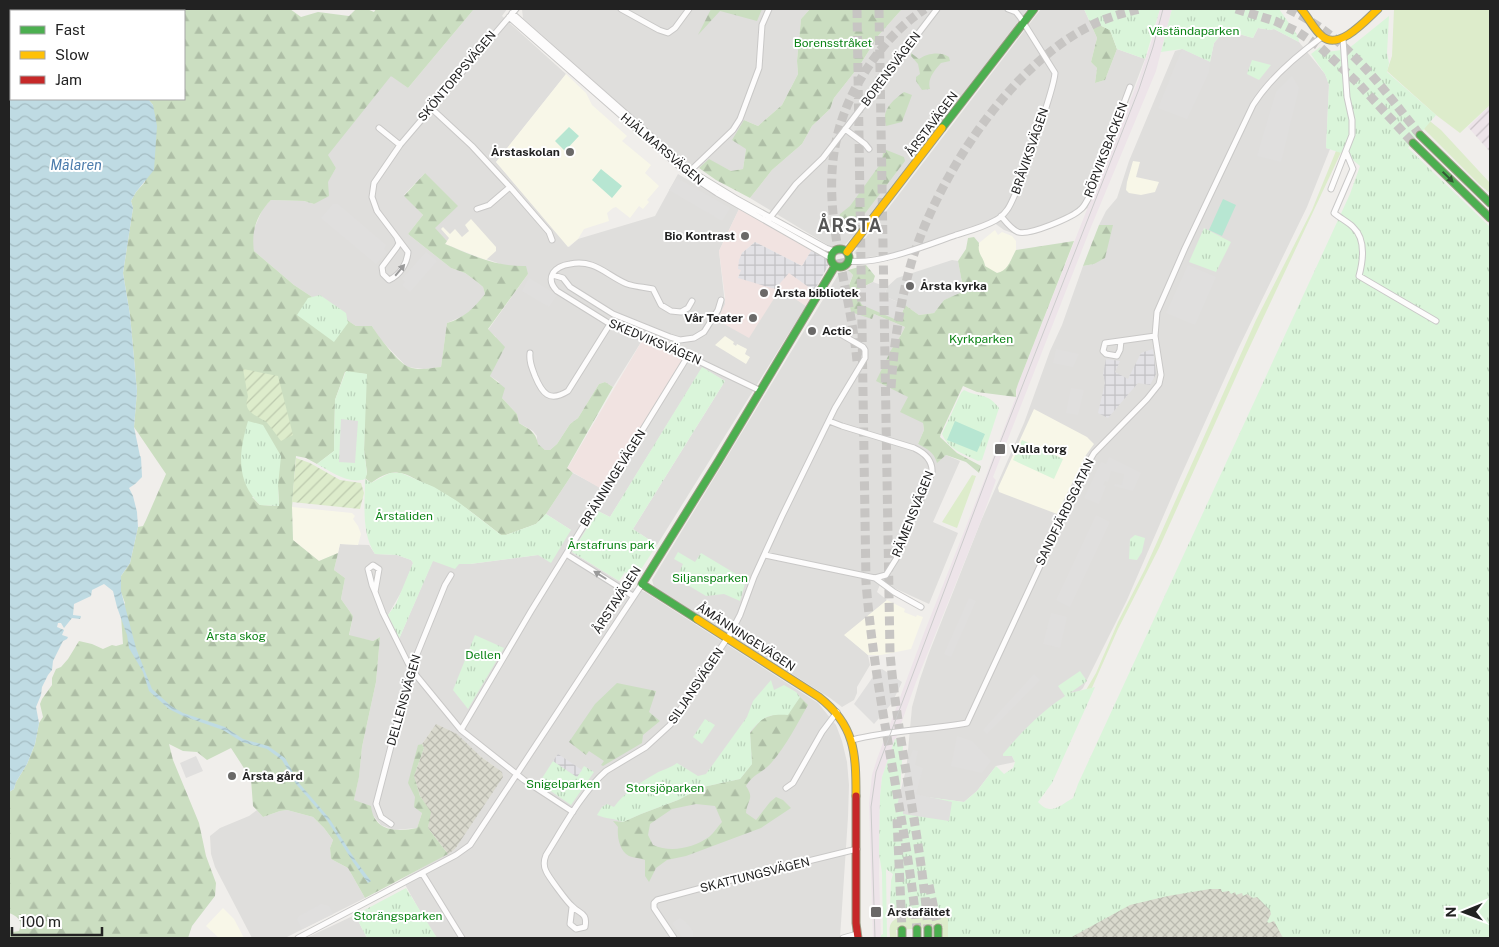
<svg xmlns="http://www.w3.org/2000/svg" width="1499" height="947" font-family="'Public Sans',sans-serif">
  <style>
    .residential { fill: #dfdedc }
    .commercial { fill: #f1e3e1 }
    .industrial { fill: url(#industrial-furrows) }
    .education { fill: #f8f7e8 }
    .religious { fill: #dededc }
    .railway { fill: #ede4e9 }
    .construction { fill: url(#construction-cross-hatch) }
    .grass { fill: #ddeccb }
    .forest { fill: url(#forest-firs); fill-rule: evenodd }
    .park { fill: url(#park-tufts) }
    .garden { fill: url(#garden-furrows) }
    .pitch { fill: #b7e6d2 }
    .parking { fill: #e0dfde }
    .plaza { fill: url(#plaza-grid) }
    .water { fill: url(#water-waves) }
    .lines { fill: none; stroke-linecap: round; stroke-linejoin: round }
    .highway-tunnel { stroke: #c7c5c3; stroke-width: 9; stroke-dasharray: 9 4.5; stroke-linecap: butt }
    .street-casing { stroke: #c9c8c7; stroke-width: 7 }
    .fast-casing { stroke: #999a82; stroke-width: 9 }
    .slow-casing { stroke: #999a82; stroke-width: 9 }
    .jam-casing { stroke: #999a82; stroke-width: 9 }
    .street { stroke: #fdfcfc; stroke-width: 5 }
    .fast { stroke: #4caf50; stroke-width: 7 }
    .slow { stroke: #ffc107; stroke-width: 7 }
    .jam { stroke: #c62828; stroke-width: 7 }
    .tram { stroke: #ccc; stroke-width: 1 }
    .oneway { fill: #335a34 }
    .oneway2 { fill: #9a9a9a }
    .poi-dot { fill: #6a6968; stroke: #fff; stroke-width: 2 }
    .labels { text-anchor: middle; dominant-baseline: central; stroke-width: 4; stroke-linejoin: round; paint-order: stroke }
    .park-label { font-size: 12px; fill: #0c8416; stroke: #fff }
    .street-label { font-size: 12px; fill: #222; stroke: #fff }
    .poi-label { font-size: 12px; font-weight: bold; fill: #222; stroke: #fff; text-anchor: start }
    .water-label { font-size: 14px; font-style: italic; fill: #4a7aab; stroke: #fff }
    .district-label { font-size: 18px; font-weight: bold; letter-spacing: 1px; fill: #555; stroke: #fff }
  </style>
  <defs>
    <pattern id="industrial-furrows" width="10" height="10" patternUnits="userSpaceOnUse" patternTransform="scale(1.25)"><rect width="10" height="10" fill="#ede4e9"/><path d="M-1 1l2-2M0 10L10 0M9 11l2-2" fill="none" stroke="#cbc3c8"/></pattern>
    <pattern id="construction-cross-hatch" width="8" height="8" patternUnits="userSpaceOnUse" patternTransform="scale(1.25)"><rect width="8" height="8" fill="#d9d9cd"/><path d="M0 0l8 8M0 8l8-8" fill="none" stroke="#babab0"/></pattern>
    <pattern id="forest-firs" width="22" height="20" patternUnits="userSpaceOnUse" patternTransform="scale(1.25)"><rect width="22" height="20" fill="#cbdec1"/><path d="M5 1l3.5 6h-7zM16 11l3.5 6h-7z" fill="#aebea6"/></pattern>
    <pattern id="park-tufts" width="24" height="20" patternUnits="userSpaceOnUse" patternTransform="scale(1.25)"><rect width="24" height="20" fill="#daf5da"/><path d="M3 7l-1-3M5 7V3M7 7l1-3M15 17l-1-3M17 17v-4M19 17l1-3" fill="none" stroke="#bbd2bb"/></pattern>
    <pattern id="garden-furrows" width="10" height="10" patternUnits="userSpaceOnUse" patternTransform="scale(1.25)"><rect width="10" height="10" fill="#ddeccb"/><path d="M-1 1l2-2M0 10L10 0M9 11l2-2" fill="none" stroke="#bdcaae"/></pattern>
    <pattern id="plaza-grid" width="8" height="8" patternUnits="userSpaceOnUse" patternTransform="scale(1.25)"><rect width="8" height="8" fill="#e2e1e5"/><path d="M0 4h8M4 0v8" fill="none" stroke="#c2c1c4"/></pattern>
    <pattern id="water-waves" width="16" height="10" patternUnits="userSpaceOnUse" patternTransform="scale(1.25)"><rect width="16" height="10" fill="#bfdbe3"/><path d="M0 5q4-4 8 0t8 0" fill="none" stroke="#a4bcc2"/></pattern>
  </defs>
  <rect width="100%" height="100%" fill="#f0eeeb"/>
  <path class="residential" d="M474,9H507L502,16L566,74L496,162L569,247L578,239L655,216L678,174L739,209L719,251L725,304L780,288L806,306L657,545L633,529L725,381L702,368L610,517L598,511L572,552L627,586L645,592L818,703L836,725L842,741L847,762L849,785L848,817L840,938H437L427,924L402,879L455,849L502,772L436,724L422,744L418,746L415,797L422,813L417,828L394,830L381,825L372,814L354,800L359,776L362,747L376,682L380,637L373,641L349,636L353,616L341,599L345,578L334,570L340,544L369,545L375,554L397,555L411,560L413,563L403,589L388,615L399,639L433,560L470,564L538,555L571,530L546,514L573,473L605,490L643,339L613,387L605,382L599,384L578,418L570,424L557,444L550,450H545L537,444V436L533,431L519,423L517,414L502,398L499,382L490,376L496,337L488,330L528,274L445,244L447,241L434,228L425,173L404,195L423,215L408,234L451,268L465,273L476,281L483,287L485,294L476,306L465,315L447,323L441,367L424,369L407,367L378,337L372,326H356L294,285L254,251L252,242L254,229L263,208L271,200L304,201L314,204L336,168L327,155L391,75L408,88Z
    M522,9H810L801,19L797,61L798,74L782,105L758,126L744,120L746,149L743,169L731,171L709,160L699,168L686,163L523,18Z
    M902,9H1028L854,235L844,246L831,247L750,198L772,170L802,144L812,126L830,109L834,98L860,65L878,36Z
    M1041,9H1084L1097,38L1091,62L1097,68L1095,83L1105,80L1117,49L1145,59L1088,208L1038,233L1031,235H1018L1004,230L993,222L895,253L862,258L854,253Z
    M1258,28L1270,30L1274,29L1299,42L1325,74L1329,85L1326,148L1330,149L1307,207L1238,349L1179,480L1127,600L1083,688L1012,756L1015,762L996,766L977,791L964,802L904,794L912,707L920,679L929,653L981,521L1024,423L1050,351L1062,325L1083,266L1094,264L1112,225H1099L1106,211L1117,198L1129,161L1175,51L1182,49L1210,62L1214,43L1225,30L1253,38Z
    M848,270L853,275L848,287L851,290L849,300L874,314L905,327L901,335L891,350L908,397L923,423L924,430L918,444L929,449L935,456L937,462L946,455L960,461L933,522L958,533L929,604L881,582L877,592L887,600L845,635L868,655L870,665L857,687V693L854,700L842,707L830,698L654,587L652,580L838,275Z
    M257,810L263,817L280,811L287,810L313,817L324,828L333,840L330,848L331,859L348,868L365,898L285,938H252L215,867L211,854L210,836L220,828L249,816Z
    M355,915L367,938H306Z"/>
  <path class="commercial" d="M739,209L810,248L811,251L802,266L755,242L742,253L741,270L738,278L788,272L814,291L806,306L780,289L749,338L717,320L725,304V297L719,251Z
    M643,339L687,356L605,491L567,469Z"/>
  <path class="industrial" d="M1490,105V152L1468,127Z"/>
  <path class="education" d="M566,74L586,93L592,105L627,136L622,141L651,165L645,173L659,186L647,200L649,202L643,209L639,206L630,218L616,207L613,208L607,213L609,221L584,229L578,239L568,247L496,162Z
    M1133,161L1140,162L1136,177L1159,182L1155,192L1141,195L1129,193L1126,190L1127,182Z
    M471,219L496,247V251L486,260L445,244L449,238L441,229L443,227L450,234L455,229L462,237L469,231L465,225Z
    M995,230L998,235L1002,232L1012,236L1016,241V250L1008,266L1003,272L997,273L987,269L978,250L979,243Z
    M725,336L734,342L733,344L736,346L737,344L747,349L745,354L750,357L746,364L715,345Z
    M1034,409L1087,437L1094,444L1086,455L1057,514L999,492L998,488Z
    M292,507L352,513L355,516L353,519L358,526L361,534L358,545L340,544L338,553L319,561L293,540Z
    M887,600L905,609L904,612L916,617L917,615L923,617L911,649L881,655H868L844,635Z
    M223,908L234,919L244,938H219L206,926Z"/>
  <path class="religious" d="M952,260L958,261L963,288L960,294L944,300L934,313L919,315L905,305L884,296L887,287L897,278Z"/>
  <path class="railway" d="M1160,9H1172L1156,71L1091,227L993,477L996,480L981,521L916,682L882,777L880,796L879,875L881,938H873L869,803L872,775L877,759L924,633L986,476L1017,394L1016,390L1018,384L1139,78L1151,43Z"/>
  <path class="construction" d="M436,724L457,734L480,756L502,772L503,777L455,849L448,854L428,828L430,812L420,796L414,776L424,748L422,744Z
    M1193,880L1279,901L1290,938H1058L1122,900Z"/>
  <path class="grass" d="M1394,9H1490V105L1460,133L1436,115L1387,71L1392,56Z
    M1426,118L1441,130L1490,183V193L1480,185L1424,129Z
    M1340,141L1344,146L1244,359L1159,548L1118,629L1087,699L1076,707L1096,673L1118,622L1145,569L1256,320L1312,210Z
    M972,475L976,476L957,528L942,522Z
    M932,915L946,916L948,918V938H943L942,928L944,927L896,930L897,938H890C890,934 889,929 890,926C894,912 921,915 932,915Z"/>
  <path class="forest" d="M165,9H290L301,17L318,12L349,16L356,9H367L374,12L376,9H474L408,88L391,76L328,155L336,168L328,182L329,196L314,204L304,201L271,200C257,214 251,231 254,251L294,285L356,326H372C377,335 400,365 409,367C419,371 430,368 441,367L447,323C464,318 474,308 485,294L483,287L476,281L465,273L451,268L408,234L423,215L404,196L425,173L458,206L435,228L447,241L445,244C472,255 496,267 526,266L528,274L488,329L505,347L490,376L505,388L502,398L517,414L519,423C529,429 536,432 538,444L545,450H550L557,444L570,424L578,418L599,384L605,382L613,387L567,468L573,473L546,514L536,524L506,535H501C474,514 449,493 417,480C412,477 405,473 399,473C389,471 380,477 371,483L365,478L367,473L364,450L366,374L345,372L335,400L334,451L317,464L306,458L296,456L292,507L293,540L319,561L338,553L334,570L345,578L341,599L353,616L349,635L373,641L380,637L376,682L362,747L359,777L354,800L371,806C374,832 397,832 417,828L422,813L414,807L415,797L408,783L418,745L422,744L424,748L414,776L420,796L431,812L428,828L448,854L365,898L348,868L331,859L330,848L333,840L324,828L313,817L287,810L280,811L263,817L253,806L251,779L231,748L207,760L197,752L183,751L169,744L173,760L199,823L206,856L216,883L215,896L192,926L188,938H9V929L13,932L19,931C23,921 19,917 9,913V792L14,789L16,782L27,764L35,744L39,723L43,717L40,704L42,699L52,685V678L56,669L61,667L68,659L79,641L92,644L103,649L112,645L116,646L123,644L121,616L125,603L121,592V576L130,563L138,527L143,526L146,520L166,474L134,427L137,391L130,315L123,273L133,208L131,201L136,192L145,182L153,105L148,99H184V11H165ZM278,486L279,506L260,505L252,497Z
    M711,9H762L757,21L720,11L698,35Z
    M810,9H902L878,36L860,65L834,98L830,109L812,126L802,144L772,170L750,198L716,180L699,168L709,159L731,171L743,169L746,149L732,140L744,120L758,126L782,105L798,74L797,61L801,19Z
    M1089,20L1110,30L1117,49L1105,80L1095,83L1097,68L1091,62L1097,38Z
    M911,53L919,59C927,53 941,51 949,57L950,61L941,63C934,71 927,79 930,89L922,90L916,81V77L920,74L918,64L911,56Z
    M904,92L912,95L902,122L886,126C881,110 892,101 904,92Z
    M884,149L904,157L905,161L863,216L858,219L846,218L837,223L840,214L850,206L881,163Z
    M1099,225H1113L1105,258L1094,264L1083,266Z
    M974,237L979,243C977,255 984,257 985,266L997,273C1008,271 1011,259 1016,250L1074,241L1018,384L1016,390V397L977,392L963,386L941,433L940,437L957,453L981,466L979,473L966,462L946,455L937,463C934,452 927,449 918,444L924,430L923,423L900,412L908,397L876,381L891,350L901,335L905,327L874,314L872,319L851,312L849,300L851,290L848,288L853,275L848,270L866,265L875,276L873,282L859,289L857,295L899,321L905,305L919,315L934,313L944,300L960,293L963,288L958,261L966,249L968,238Z
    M617,683L656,691L649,712L660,721L643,735L642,743L603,766L601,765L604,761L589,751L586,755L569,742L595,704Z
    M800,697L808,705C797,724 786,746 772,762C763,773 753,774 746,786C755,799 747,800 746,813L756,820L770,802L776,797L783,800L791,808L761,828L686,856L667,860L656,868L649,882L645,876V860C640,858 634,858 629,856C619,851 617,836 618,827L613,821L623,822L641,814L678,800L703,787L740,779L752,764L750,733L762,719L792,708ZM696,804L715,806L722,822C718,826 714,833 709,837C693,848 671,853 653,845L648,835L650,824L672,809Z"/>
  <path class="park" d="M1084,9H1160L1145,59L1117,49L1110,30L1089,20Z
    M1172,9H1279L1298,36L1299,42L1274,29L1270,30L1258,28L1253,38L1225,30L1214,43L1210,62L1182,49L1161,52Z
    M1389,16L1387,53L1389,63L1387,72L1436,115L1408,148L1490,227V938H1283L1274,921L1269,923L1267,922L1271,914L1270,910L1257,897L1253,898L1247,894L1243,896L1242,893L1236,895L1235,892L1231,894L1229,891L1222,892L1221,889H1210L1168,896L1130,905L1070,938H948V918L943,911L902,913C896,912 894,910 890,905L891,881L893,874L886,869L887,938H881V935L883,934L882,873L879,853L880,796L882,777L895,739L901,740L903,746L900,791L904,794L964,802L977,791L996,766L1004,774L1013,768L1015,762L1012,756H1003V754C1021,732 1041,712 1065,696L1058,686L1080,671L1087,681L1070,693L1095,687L1052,783L1038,802C1051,816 1059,806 1073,798L1078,784L1350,194L1360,166L1347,155L1326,148L1329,85L1325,74L1311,54L1320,47L1327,52L1348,49Z
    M1252,60L1271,65L1259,80L1247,74Z
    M1204,228L1231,242L1216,272L1189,262Z
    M320,295L346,313L348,323L334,342L297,315L308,298Z
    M702,367L725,381L633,529L657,545L636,577L634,578L625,572L619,581L572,552L598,511L610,517Z
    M346,371L367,374L364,450L367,474L365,479L371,483L390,473H401L434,487L457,501L501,535H506L536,524L546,514L571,530L551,563L538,555L470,564H459L455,569L433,561L399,639L388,615L396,604L413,563L411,560L397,555L375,554C361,533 365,503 365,479C349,485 330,471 317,464L334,451L335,400Z
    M964,390C979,398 987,392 999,408L982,460L978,461C964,454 949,450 942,434L961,393Z
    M248,421L263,425L281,456L278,486L279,506L260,505C235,480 239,452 248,421Z
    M1022,440L1063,459L1054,479L1013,460Z
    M1135,535L1145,538L1142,552L1137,560L1129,559L1130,539Z
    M678,552L695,562L701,553L746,580L740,601L724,594L706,596L676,578L683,564L674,559Z
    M475,635L504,648L468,709L453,690Z
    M771,680L774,690L784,685L796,692L800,697L788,715C767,714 763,717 750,732L752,764L740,779L703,787L678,800L641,814L623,822C613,818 606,819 597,815L602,807L607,804L614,807C623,794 640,782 655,774C663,769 669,769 677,763L698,776L706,774L747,717L753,701Z
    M705,719L715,725L702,744L693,737Z
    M553,761L577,777L584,766L594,772L571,805L539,783Z
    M406,888L437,938H367L355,915Z"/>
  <path class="garden" d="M243,369L278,376L293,435L281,441C276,435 271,426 265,421C256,415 242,412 248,397Z
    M296,458L310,463L340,480L361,483L364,493L360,509L292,502Z"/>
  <path class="pitch" d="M569,127L579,136L565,151L555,141Z
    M601,169L622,186L612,198L592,180Z
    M1223,199L1236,205L1222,236L1209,230Z
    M955,421L985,434L977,452L947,440Z"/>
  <path class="parking" d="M1182,49L1210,62L1209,72L1187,119L1158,108Z
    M1292,76L1299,88L1281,162L1257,156L1276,92Z
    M677,178L730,208L722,221L669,190Z
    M333,204H338L386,245L384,249L387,252L376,264L321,218Z
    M426,252L437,261L410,292L402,285L405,282L402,279Z
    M1188,265L1216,277L1195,325L1166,313Z
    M529,278L557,295L549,307L522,291Z
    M873,282L887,287L884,296L905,305L899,321L862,305L857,295L859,289Z
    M1056,349L1079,354L1073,367L1053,363Z
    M1071,388L1084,390L1078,415L1066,413Z
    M341,419L358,421L355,463L339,462Z
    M1109,457L1141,473L1133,491L1114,486L1115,484L1122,485L1124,474L1111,471L1108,482L1105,481L1103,485L1106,486L1099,504L1084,498L1101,462L1106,464Z
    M1096,515L1110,522L1070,607L1056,600Z
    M969,598L976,601L951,657L944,654Z
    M1051,613L1067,617L1060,648L1043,644Z
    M882,669L902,682L892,703L874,724L854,704L877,671Z
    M1034,674L1040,680L987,734L983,730Z
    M957,736L972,741L991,761L982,773L951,766Z
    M913,750L918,751L915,765L923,768L916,794L952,802L949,821L903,814V807L897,806L907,765Z
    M196,756L203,771L186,778L180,763Z
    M321,904L329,906L333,914L302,929L297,919L299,916Z
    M680,918L686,922L693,931V938H683L672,923Z"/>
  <path class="plaza" d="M755,242L802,266L811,251L817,252L828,258V266L814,291L789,273L775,289L738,278L741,270L738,269L739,260L742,253Z
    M1153,349L1156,374L1150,385L1138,383L1108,418L1098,413L1105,383L1103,374L1106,359L1120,361L1115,372L1128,379L1141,353Z
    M558,754L582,770L577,777L553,761Z"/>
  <path class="water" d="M9,9H165V11H11V99H148L153,105L157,126L154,170L136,192L131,201L133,208L123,273L130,315L137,391L134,427L140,456L141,457L142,477L135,484L129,488L133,496L137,512L138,527L130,563L121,576V591L136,648L152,689L171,706L183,713L225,727L243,739L268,746L285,758L299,783L329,818L356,861L371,881L368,883L353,862L327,820L296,784L282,760L267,749L242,742L223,730L183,716L169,709L149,691L143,672L129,648L127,635L117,607L113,591L104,584L92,590L91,596L74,604L73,615L81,616L80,619L72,618L64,628L61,623H58L57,627L64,630L62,635L68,637L67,639L63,641L53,661L52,670L48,675L42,687L41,695L36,707L39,723L35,744L27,764L16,782L14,789L9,792Z"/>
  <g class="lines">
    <path class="highway-tunnel" d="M857,9L866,582C875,699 905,813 917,929
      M879,9L890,653C898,746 921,836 928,929
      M1236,9L1275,21L1298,32L1320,47L1360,85L1413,143
      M1288,9C1345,35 1382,87 1420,135
      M857,361C847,259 802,174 863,75C879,49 899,26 925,9
      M891,388C894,343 900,300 913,257C940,174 1010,66 1090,26C1105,18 1123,13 1140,9
      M897,819L902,930
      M929,885L938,928"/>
    <defs>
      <path id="street" d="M621,9L659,30L668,33L675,28L689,9
        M512,13L691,171L735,198L826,248L835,251
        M509,17L688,174L717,193L831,258
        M431,108L472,146L510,187L549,232L552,240
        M379,128L400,145
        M845,129L865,144L869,149
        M1346,152L1353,169L1334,213C1340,218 1348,222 1353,227C1366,239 1363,261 1359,276L1436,321
        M689,172L733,130L740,119L759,68L762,25L769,9
        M1331,189L1352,135V120L1347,97L1343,39
        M477,209L489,205L510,187
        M1001,216C1006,222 1011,229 1018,232C1029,236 1073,217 1081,209C1084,207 1086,202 1088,199L1130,87
        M769,219L796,184L823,158L937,9
        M397,238L399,243L397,247L382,267L383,274L389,280C400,275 407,264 408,252L377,211L372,197L374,183L400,145L516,9
        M849,261C879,265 927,245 956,235C969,231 984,227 996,220C1000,218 1004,214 1007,210C1016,199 1054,89 1055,73L1020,17L1016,12L1008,9
        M553,275L563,278L570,287L613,314L670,337L680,340L694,338L704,332L718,310L721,300
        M692,301L688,308L681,312L671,311L661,305L653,289C644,287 636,287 627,284C606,275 595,259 570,264C563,265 557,267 553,273C549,280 552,286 557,291L610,324L690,357L761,391
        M1121,341L1120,350L1117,356L1106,354L1103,351L1105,343L1155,336
        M530,353C529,362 532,368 535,376C542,393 549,403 568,391L610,324
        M566,554L633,596
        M765,555L875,578L886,575L896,559L932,473C933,460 925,453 914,448L842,426L829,421
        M373,565L379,569L375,592L372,585L368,569Z
        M875,578L894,592L921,607
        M375,592L383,613L411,669L461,730L524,780L573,812
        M461,730L531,611L688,356
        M852,740C890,730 929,730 967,723L1087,465L1094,453L1147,399L1159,384L1161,375L1155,336L1157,312L1185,248L1253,105C1270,78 1296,56 1322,37
        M786,788L793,783L822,732L837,712
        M391,824L381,817L376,804L411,669L445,585L451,575
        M422,873L462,938
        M572,907L570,924L576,929L585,927C588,912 579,914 572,906C567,902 548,876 546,871C543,865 544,860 546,855C563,828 582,792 606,771L646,747L670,725L730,634L740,615L754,577L782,516L835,408L865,358V350L863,347L837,332
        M298,938L456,855L470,845L642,584
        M674,938L654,908V903L657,900L735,879L857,849
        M843,938L857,934"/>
      <path id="fast" d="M942,128L1034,9
        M1420,135L1490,203
        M1413,143L1490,218
        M831 258a9 9 0 1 1 18 0a9 9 0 1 1-18 0Z
        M697,619L642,584L719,460L835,266
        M938,928V938
        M917,929V938
        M928,929V938
        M902,930V938"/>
      <path id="slow" d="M1301,9C1309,18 1314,30 1323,37C1340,50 1366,20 1378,9
        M847,252L942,128
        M697,619L819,697C855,725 856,753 856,796"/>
      <path id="jam" d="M856,796V923L858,938"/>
    </defs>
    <use href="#street" class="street-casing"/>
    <use href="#fast" class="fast-casing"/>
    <use href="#slow" class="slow-casing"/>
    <use href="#jam" class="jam-casing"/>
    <use href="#street" class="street"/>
    <use href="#fast" class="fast"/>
    <use href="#slow" class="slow"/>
    <use href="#jam" class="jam"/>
    <path class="tram" d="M875,938L871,807L876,772L998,448L1139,89L1153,47L1163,9"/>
  </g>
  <defs><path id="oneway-solid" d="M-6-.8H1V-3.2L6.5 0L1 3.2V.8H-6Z" transform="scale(1.25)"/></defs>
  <use class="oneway" href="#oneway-solid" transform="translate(1448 177) rotate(44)"/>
  <g class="oneway2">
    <use href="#oneway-solid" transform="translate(400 270) rotate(-50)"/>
    <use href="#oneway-solid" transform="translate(600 575) rotate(-148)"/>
  </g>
  <g class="poi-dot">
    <circle cx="570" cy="152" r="5"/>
    <circle cx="745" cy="236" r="5"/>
    <circle cx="910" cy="286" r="5"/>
    <circle cx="764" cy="293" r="5"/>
    <circle cx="753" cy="318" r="5"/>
    <circle cx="812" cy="331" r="5"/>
    <rect x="994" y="443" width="12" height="12" rx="2.5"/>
    <circle cx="232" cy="776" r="5"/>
    <rect x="870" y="906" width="12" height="12" rx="2.5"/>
  </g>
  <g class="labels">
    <g class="park-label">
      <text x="1194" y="31">Väständaparken</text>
      <text x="833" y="43">Borensstråket</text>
      <text x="981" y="339">Kyrkparken</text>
      <text x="404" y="516">Årstaliden</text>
      <text x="611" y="545">Årstafruns park</text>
      <text x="710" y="578">Siljansparken</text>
      <text x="236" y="636">Årsta skog</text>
      <text x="483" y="655">Dellen</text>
      <text x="563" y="784">Snigelparken</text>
      <text x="665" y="788">Storsjöparken</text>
      <text x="398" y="916">Storängsparken</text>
    </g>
    <g class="street-label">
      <text transform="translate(891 69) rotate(-53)">BORENSVÄGEN</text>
      <text transform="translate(457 76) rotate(-50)">SKÖNTORPSVÄGEN</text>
      <text transform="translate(932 124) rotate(-53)">ÅRSTAVÄGEN</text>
      <text transform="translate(662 149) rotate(40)">HJÄLMARSVÄGEN</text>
      <text transform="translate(1106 150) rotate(-69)">RÖRVIKSBACKEN</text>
      <text transform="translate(1030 151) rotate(-71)">BRÅVIKSVÄGEN</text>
      <text transform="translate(655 342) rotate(23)">SKEDVIKSVÄGEN</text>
      <text transform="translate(613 478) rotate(-58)">BRÄNNINGEVÄGEN</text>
      <text transform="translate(1065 512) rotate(-64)">SANDFJÄRDSGATAN</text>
      <text transform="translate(913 514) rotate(-68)">RÄMENSVÄGEN</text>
      <text transform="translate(617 600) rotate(-57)">ÅRSTAVÄGEN</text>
      <text transform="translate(746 637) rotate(33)">ÅMÄNNINGEVÄGEN</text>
      <text transform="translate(696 686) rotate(-56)">SILJANSVÄGEN</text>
      <text transform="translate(404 700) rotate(-74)">DELLENSVÄGEN</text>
      <text transform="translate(755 875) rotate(-14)">SKATTUNGSVÄGEN</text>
    </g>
    <g class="poi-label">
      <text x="560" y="152" text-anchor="end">Årstaskolan</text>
      <text x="735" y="236" text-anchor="end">Bio Kontrast</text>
      <text x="920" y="286">Årsta kyrka</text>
      <text x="774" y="293">Årsta bibliotek</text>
      <text x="743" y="318" text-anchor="end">Vår Teater</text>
      <text x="822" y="331">Actic</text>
      <text x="1011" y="449">Valla torg</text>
      <text x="242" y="776">Årsta gård</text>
      <text x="887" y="912">Årstafältet</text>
    </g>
    <g class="water-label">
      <text x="76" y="165">Mälaren</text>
    </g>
    <g class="district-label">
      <text x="850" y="225">ÅRSTA</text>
    </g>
  </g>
  <rect width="1499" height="947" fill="none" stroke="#222222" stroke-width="20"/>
  <rect x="10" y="10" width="175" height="90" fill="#ffffff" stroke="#a7a7a7"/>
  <rect x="20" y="26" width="25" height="8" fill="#4caf50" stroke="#a7a7a7"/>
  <text x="55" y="35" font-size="15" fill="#222222">Fast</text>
  <rect x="20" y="51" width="25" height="8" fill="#ffc107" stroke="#a7a7a7"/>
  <text x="55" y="60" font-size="15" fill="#222222">Slow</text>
  <rect x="20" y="76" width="25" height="8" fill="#c62828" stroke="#a7a7a7"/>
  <text x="55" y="85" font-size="15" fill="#222222">Jam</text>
  <g transform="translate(1464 912) rotate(269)" stroke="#ffffff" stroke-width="4" paint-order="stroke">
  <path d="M0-4L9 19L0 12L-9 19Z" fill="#222222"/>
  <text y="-8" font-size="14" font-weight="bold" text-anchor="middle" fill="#222222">N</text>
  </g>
  <path d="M12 927v8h90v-8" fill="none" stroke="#222222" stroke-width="2.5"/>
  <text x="20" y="927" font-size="15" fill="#222222" stroke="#ffffff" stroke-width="4" paint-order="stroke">100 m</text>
</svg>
